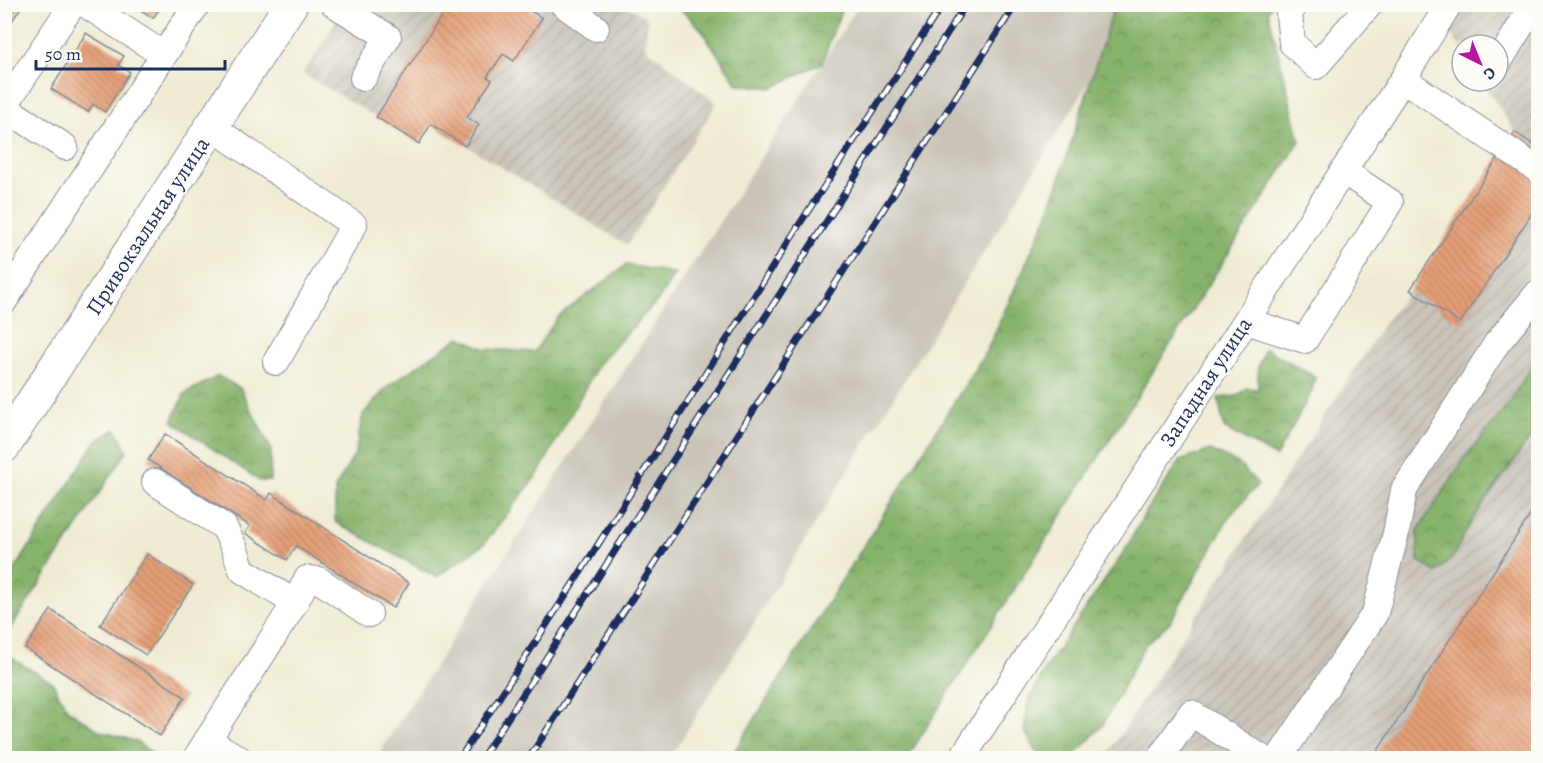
<svg xmlns="http://www.w3.org/2000/svg" width="1543" height="763" font-family="Alegreya,serif">
  <style>
    .industrial { fill: url(#industrial-furrows) }
    .railway { fill: #c9c3b8 }
    .forest { fill: url(#forest-crowns); stroke: #507064; stroke-width: 1.5 }
    .building { fill: url(#building-back-hatch) }
    .lines { fill: none; stroke-linecap: round; stroke-linejoin: round }
    .minor-casing { stroke: #858d98; stroke-width: 28 }
    .major-casing { stroke: #858d98; stroke-width: 35 }
    .minor { stroke: #fff; stroke-width: 26 }
    .major { stroke: #fff; stroke-width: 33 }
    .rail-casing { stroke: #1b2f5e; stroke-width: 7 }
    .rail { stroke: #fdfcf7; stroke-width: 4.5; stroke-dasharray: 14; stroke-linecap: butt }
    .labels { text-anchor: middle; dominant-baseline: central; stroke-width: 4.5; stroke-linejoin: round; paint-order: stroke }
    .street-label { font-size: 22px; fill: #1b2f5e; stroke: #fdfcf7 }
  </style>
  <defs>
    <pattern id="industrial-furrows" width="10" height="10" patternUnits="userSpaceOnUse" patternTransform="scale(1.5)"><rect width="10" height="10" fill="#c9c3b8"/><path d="M-1 1l2-2M0 10L10 0M9 11l2-2" fill="none" stroke="#aca8a1"/></pattern>
    <pattern id="forest-crowns" width="20" height="18" patternUnits="userSpaceOnUse" patternTransform="scale(1.5)"><rect width="20" height="18" fill="#86b26a"/><path d="M2 6a3 3 0 1 1 6 0M12 15a3 3 0 1 1 6 0" fill="none" stroke="#6d915a"/></pattern>
    <pattern id="building-back-hatch" width="6" height="6" patternUnits="userSpaceOnUse" patternTransform="scale(1.5)"><rect width="6" height="6" fill="#e59f76"/><path d="M-1 5l2 2M0 0l6 6M5-1l2 2" fill="none" stroke="#b98264"/></pattern>
  </defs>
  <rect width="100%" height="100%" fill="#fdfcf7"/>
  <filter id="ink" filterUnits="userSpaceOnUse"><feTurbulence type="fractalNoise" baseFrequency=".0167" numOctaves="2"/><feDisplacementMap in="SourceGraphic" scale="12" xChannelSelector="R" yChannelSelector="G"/><feConvolveMatrix kernelMatrix="1 2 1 2 8 2 1 2 1" color-interpolation-filters="sRGB"/></filter>
  <filter id="wash" filterUnits="userSpaceOnUse"><feTurbulence type="fractalNoise" baseFrequency=".008" numOctaves="4" result="noise"/><feDisplacementMap in="SourceGraphic" scale="24" xChannelSelector="R" yChannelSelector="G"/><feGaussianBlur stdDeviation="1.35" result="paint"/><feColorMatrix in="noise" values="0 0 0 0 0 0 0 0 0 0 0 0 0 0 0 0 0 1.4 0 .05"/><feComposite in="paint" operator="in"/></filter>
  <g filter="url(#wash)">
    <rect width="100%" height="100%" fill="#efebd3"/>
    <path class="industrial" d="M346,5H626L648,19L645,47L717,103L627,245L432,124L419,144L376,117L303,74Z
      M1433,5H1538V758H1105L1387,319L1410,290L1515,132L1482,81H1498V45H1462V50Z"/>
    <path class="railway" d="M859,5H1137L670,758H376Z"/>
    <path class="forest" d="M1115,4L1272,5L1268,11L1300,141L907,758H730L987,350L1049,212Z
      M676,5H843L822,63L772,88L737,84L701,29Z
      M626,265L675,273L659,299L599,363L538,474L483,545L436,577L335,522V488L355,454L363,414L389,385L460,337L485,349L534,352L558,317Z
      M1265,348L1315,377L1312,391L1276,457L1224,428L1218,398L1237,396L1247,388L1258,389V367Z
      M1535,360L1538,368V427L1472,520L1452,558L1436,572L1418,560V530L1465,458L1511,401Z
      M218,376L240,388L271,449L270,481H260L172,421L185,393Z
      M116,429L127,451L5,637V585L96,441Z
      M1210,450L1238,463L1258,484L1229,517L1170,622L1145,645L1103,725L1072,758H1040L1024,730L1028,703L1046,667L1124,552L1144,515L1180,461Z
      M4,654L52,682L68,710L100,731L135,741L160,758H26L5,747Z"/>
    <g id="blocks">
      <path class="building" d="M4,4H23L4,34Z
        M132,4H163L153,18Z
        M428,4H520L542,18L514,61L503,54L487,77L492,80L467,117L479,125L465,146L431,124L419,144L376,117L443,14Z
        M86,33L124,56L118,65L130,72L105,112L93,104L88,112L51,89Z
        M1515,132L1538,148V204L1460,323L1410,290Z
        M165,434L267,500L271,493L409,583L393,608L296,546L287,560L245,533L250,526L148,460Z
        M1538,503V636L1535,642L1538,644V758H1373Z
        M147,554L193,585L146,655L100,625Z
        M51,610L185,697L160,736L25,648Z"/>
    </g>
  </g>
  <g filter="url(#ink)">
    <use href="#blocks" fill-opacity="0" stroke="#858d98" stroke-width="1.5"/>
    <g class="lines">
      <defs>
        <path id="minor" d="M85,4L164,55
          M334,4L388,37L363,78
          M563,4L596,28
          M1295,4L1289,14L1292,43L1316,66L1370,4
          M1498,63L1534,4
          M1403,79L1538,170
          M4,106L73,4
          M4,107L65,147
          M212,127L354,225L276,362
          M4,301L197,4
          M1246,321L1305,340L1390,202L1343,171
          M155,482L224,527L234,547L242,570L295,603
          M207,740L238,758
          M196,758L295,603L307,579L319,580L369,614
          M962,758L1403,79L1449,4
          M1160,758L1191,713L1262,758
          M1279,758L1375,613L1396,533L1404,490L1497,343L1538,293"/>
        <path id="major" d="M4,446L291,4"/>
      </defs>
      <use href="#minor" class="minor-casing"/>
      <use href="#major" class="major-casing"/>
      <use href="#minor" class="minor"/>
      <use href="#major" class="major"/>
      <defs>
        <path id="rail" d="M460,758L582,570L797,228L943,4
          M482,758L966,4
          M529,758L1016,4"/>
      </defs>
      <use href="#rail" class="rail-casing"/>
      <use href="#rail" class="rail"/>
    </g>
  </g>
  <g class="labels">
    <g class="street-label">
      <text transform="translate(148 226) rotate(-57)">Привокзальная улица</text>
      <text transform="translate(1206 382) rotate(-57)">Западная улица</text>
    </g>
  </g>
  <rect width="1543" height="763" fill="none" stroke="#fdfcf7" stroke-width="24"/>
  <g transform="translate(1480 63) rotate(137)"><circle r="28" fill="#fdfcf7" stroke="#a3aaba" stroke-width="1.5"/>
  <path d="M0-4.5L10 22L0 15L-10 22Z" fill="#b5179e"/>
  <text y="-9" font-size="16" font-weight="bold" text-anchor="middle" fill="#1b2f5e">С</text>
  </g>
  <path d="M36 60v9h189v-9" fill="none" stroke="#1b2f5e" stroke-width="3"/>
  <text x="45" y="60" font-size="18" fill="#1b2f5e" stroke="#fdfcf7" stroke-width="4.5" paint-order="stroke">50 m</text>
</svg>
